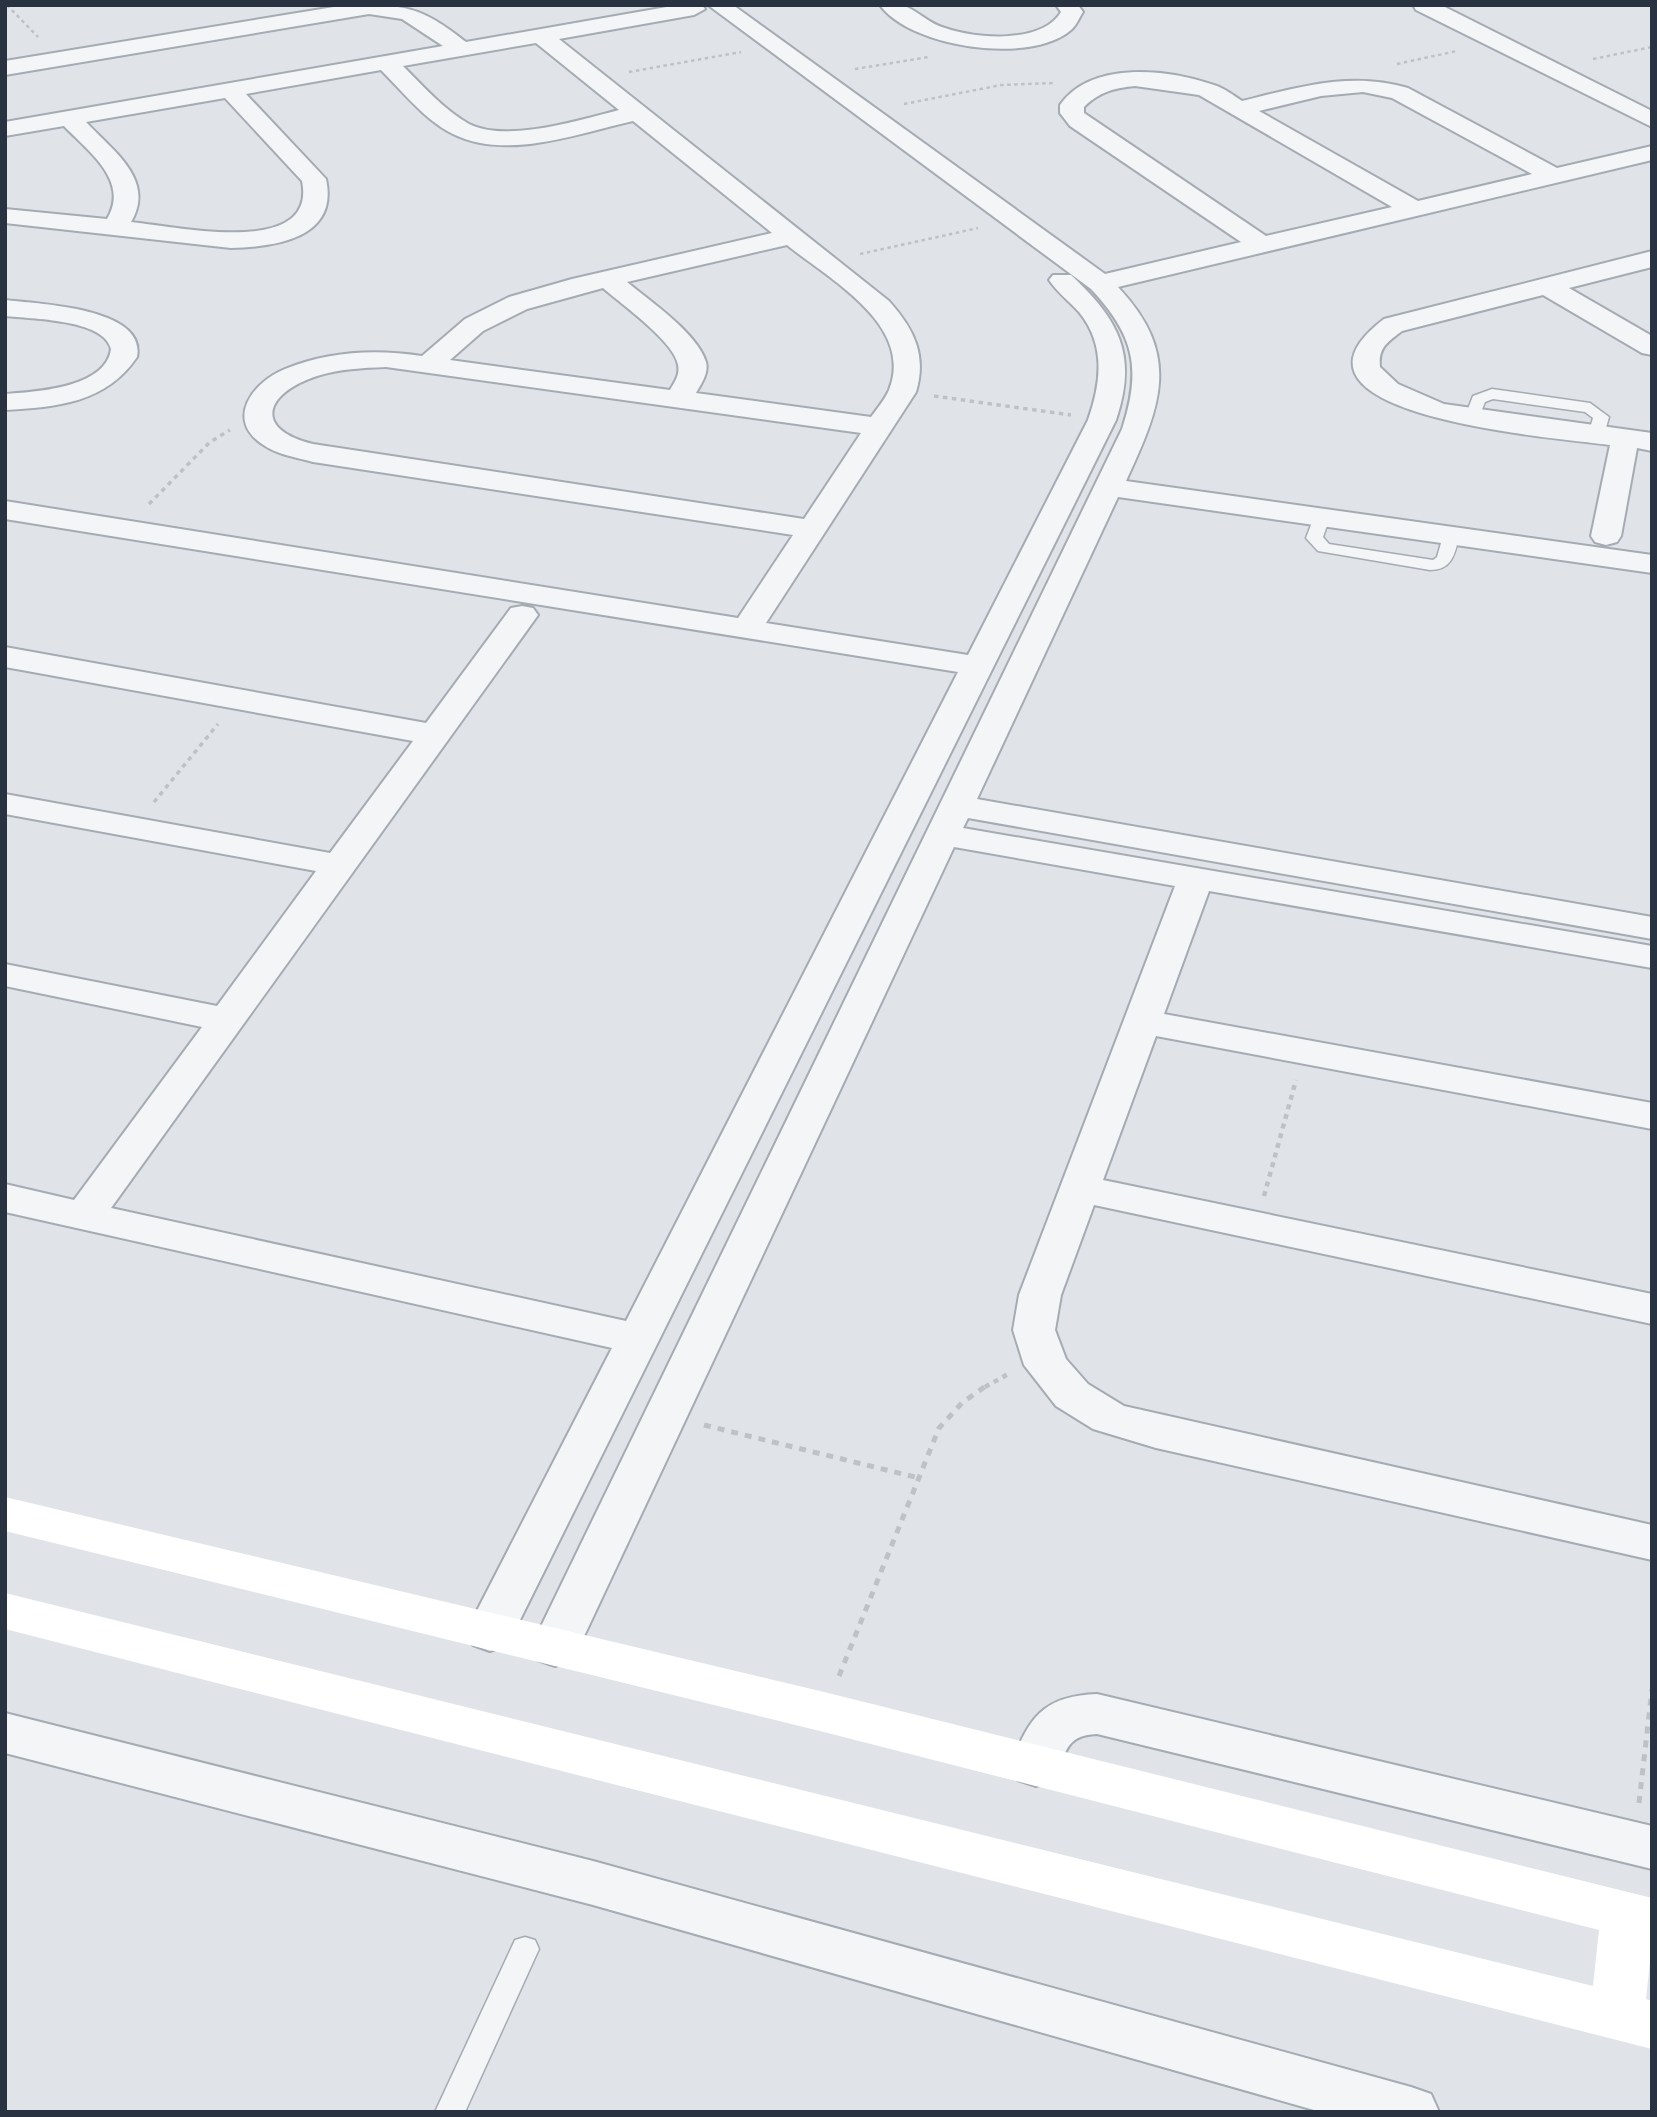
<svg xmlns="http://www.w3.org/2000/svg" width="1657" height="2117" font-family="Helvetica,sans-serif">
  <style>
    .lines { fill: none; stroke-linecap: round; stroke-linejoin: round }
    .lane-casing { stroke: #a5abb3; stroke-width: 3 }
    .street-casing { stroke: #a5abb3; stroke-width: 4 }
    .path-far3 { stroke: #bec2c7; stroke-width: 2.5; stroke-dasharray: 3.5 3.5; stroke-linecap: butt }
    .path-far2 { stroke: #bec2c7; stroke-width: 3.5; stroke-dasharray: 4.5 4.5; stroke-linecap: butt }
    .path-far1 { stroke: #bec2c7; stroke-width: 4.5; stroke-dasharray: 5 5; stroke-linecap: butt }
    .path { stroke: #bec2c7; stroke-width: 5; stroke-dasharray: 7 7; stroke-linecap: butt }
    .lane { fill: #f3f5f7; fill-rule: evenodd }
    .street { fill: #f3f5f7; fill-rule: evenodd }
    .secondary { fill: #fff; fill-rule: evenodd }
  </style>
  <rect width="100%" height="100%" fill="#e0e4e9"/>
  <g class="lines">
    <defs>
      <path id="lane" d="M1492,389L1590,403L1609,417L1604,435L1596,440L1591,438L1588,435L1593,418L1585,412L1493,399L1485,402L1477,422H1467L1464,419L1473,396Z
        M1322,512L1330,517L1323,537L1329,544L1433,560L1437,557L1443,536L1451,531L1459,536C1455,554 1452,570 1430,570L1318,551L1306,538L1314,517Z
        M525,1937L535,1940L539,1949L465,2112H435L515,1940Z"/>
      <path id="street" d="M346,5C405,5 419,5 466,42L678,5H702L705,9L694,15L559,39L889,301C914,329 927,355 916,392L766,623L968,655L1088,420C1101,383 1106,345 1079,312C1069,301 1057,292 1049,280L1053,275H1071C1119,320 1138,355 1116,420L514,1632L507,1645L490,1651L473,1645L466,1632L612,1348L5,1212V1184L74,1200L202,1027L5,986V964L217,1006L316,871L5,814V794L330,853L413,741L5,667V647L426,723L511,608L522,606L533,608L538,615L533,622L111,1208L626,1321L958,672L5,519V501L738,618L793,535L313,462C296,457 277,455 262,444C225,419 253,382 285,369C329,351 376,349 422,356L465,319L509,297L572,279L772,233L633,121C579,133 507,161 453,134C425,120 403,92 381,70L246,94L326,179C339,238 276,247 231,248L5,223V209L107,219C130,181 89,152 64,126L5,136V122L443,46L402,19L369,14L5,75V61ZM536,43L619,110C580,120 506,143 469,124C444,110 423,86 403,66ZM225,98L302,181C318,259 174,226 131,222C156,180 113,151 86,122ZM787,245C829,279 915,325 889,390C885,399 877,409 871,417L696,393C701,384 709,373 706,362C697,333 650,301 627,282ZM603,288C620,303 675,342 678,365C680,375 675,381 670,390L450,360L483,331L527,309ZM386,367L861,433L804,519L313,444C252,429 265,393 317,376C339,369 363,368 386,367Z
        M708,5H733L1105,274L1241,242L1070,126L1060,113V105C1091,60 1169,69 1214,85C1224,88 1233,95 1242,101C1299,87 1351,71 1408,88L1557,168L1652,146V160L1118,287C1182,355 1161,405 1126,481L1652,555V573L1118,497L977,799L1652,917V939L968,818L963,828L1652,946V968L1209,891L1164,1014L1652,1103V1129L1156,1036L1103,1180L1652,1294V1324L1094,1205L1061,1295L1055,1330L1066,1359L1088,1384L1124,1406L1652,1525V1560L1156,1448L1093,1429L1056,1406L1024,1365L1013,1330L1019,1295L1175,886L954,847L579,1647L572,1660L555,1666L538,1660L531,1647L1122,429C1142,368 1134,335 1091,289ZM1135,86L1199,95L1392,207L1266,236L1084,113V107C1099,92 1114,88 1135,86ZM1363,92L1392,98L1532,174L1418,201L1259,111L1321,96Z
        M880,5C888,5 900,3 907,7C920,13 930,24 945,28C976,39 1042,44 1061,12L1056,5H1078L1083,12C1079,18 1076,26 1071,30C1031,65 911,48 880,5Z
        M1413,5H1441L1652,111V127L1416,10Z
        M1652,251V267L1569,288L1652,336V355L1642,353L1543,295L1402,331C1388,342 1378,347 1380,367L1398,384L1444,404L1652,433V451L1637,448L1621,536L1617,542L1606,545L1595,542L1591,536L1610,445C1563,438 1255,417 1384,319Z
        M5,300C36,304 147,307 137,357C106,403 57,407 5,410V394C35,392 106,388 111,349C104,319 31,319 5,316Z
        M1097,1694L1652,1826V1869L1097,1734C1064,1735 1066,1755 1054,1780L1036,1786L1018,1780L1011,1766C1028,1718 1043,1696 1097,1694Z
        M5,1713L593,1861L1411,2087L1431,2094L1439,2112H1321L593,1905L5,1753Z"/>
    </defs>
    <use href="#lane" class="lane-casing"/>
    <use href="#street" class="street-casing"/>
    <path class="path-far3" d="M7,5L38,37
      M1593,59L1652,47
      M1397,64L1457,51
      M855,69L929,57
      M629,72L741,52
      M904,104L1001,85L1054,83
      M860,254L978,228"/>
    <path class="path-far2" d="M934,396L1071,415
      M149,504L210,442L230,430
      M154,802L218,724"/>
    <path class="path-far1" d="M1264,1196L1296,1080
      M985,1387L1010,1373"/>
    <path class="path" d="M704,1425L919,1478
      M839,1676L939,1428L962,1403L987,1385
      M1639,1803L1652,1689"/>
    <use href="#lane" class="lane"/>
    <use href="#street" class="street"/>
    <path class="secondary" d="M5,1497L824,1692L1652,1898V1943L1646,1999L1652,2001V2049L5,1629V1593L1593,1986L1599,1930L824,1732L5,1531Z"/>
  </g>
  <rect width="1657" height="2117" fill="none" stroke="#293240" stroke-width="14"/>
</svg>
